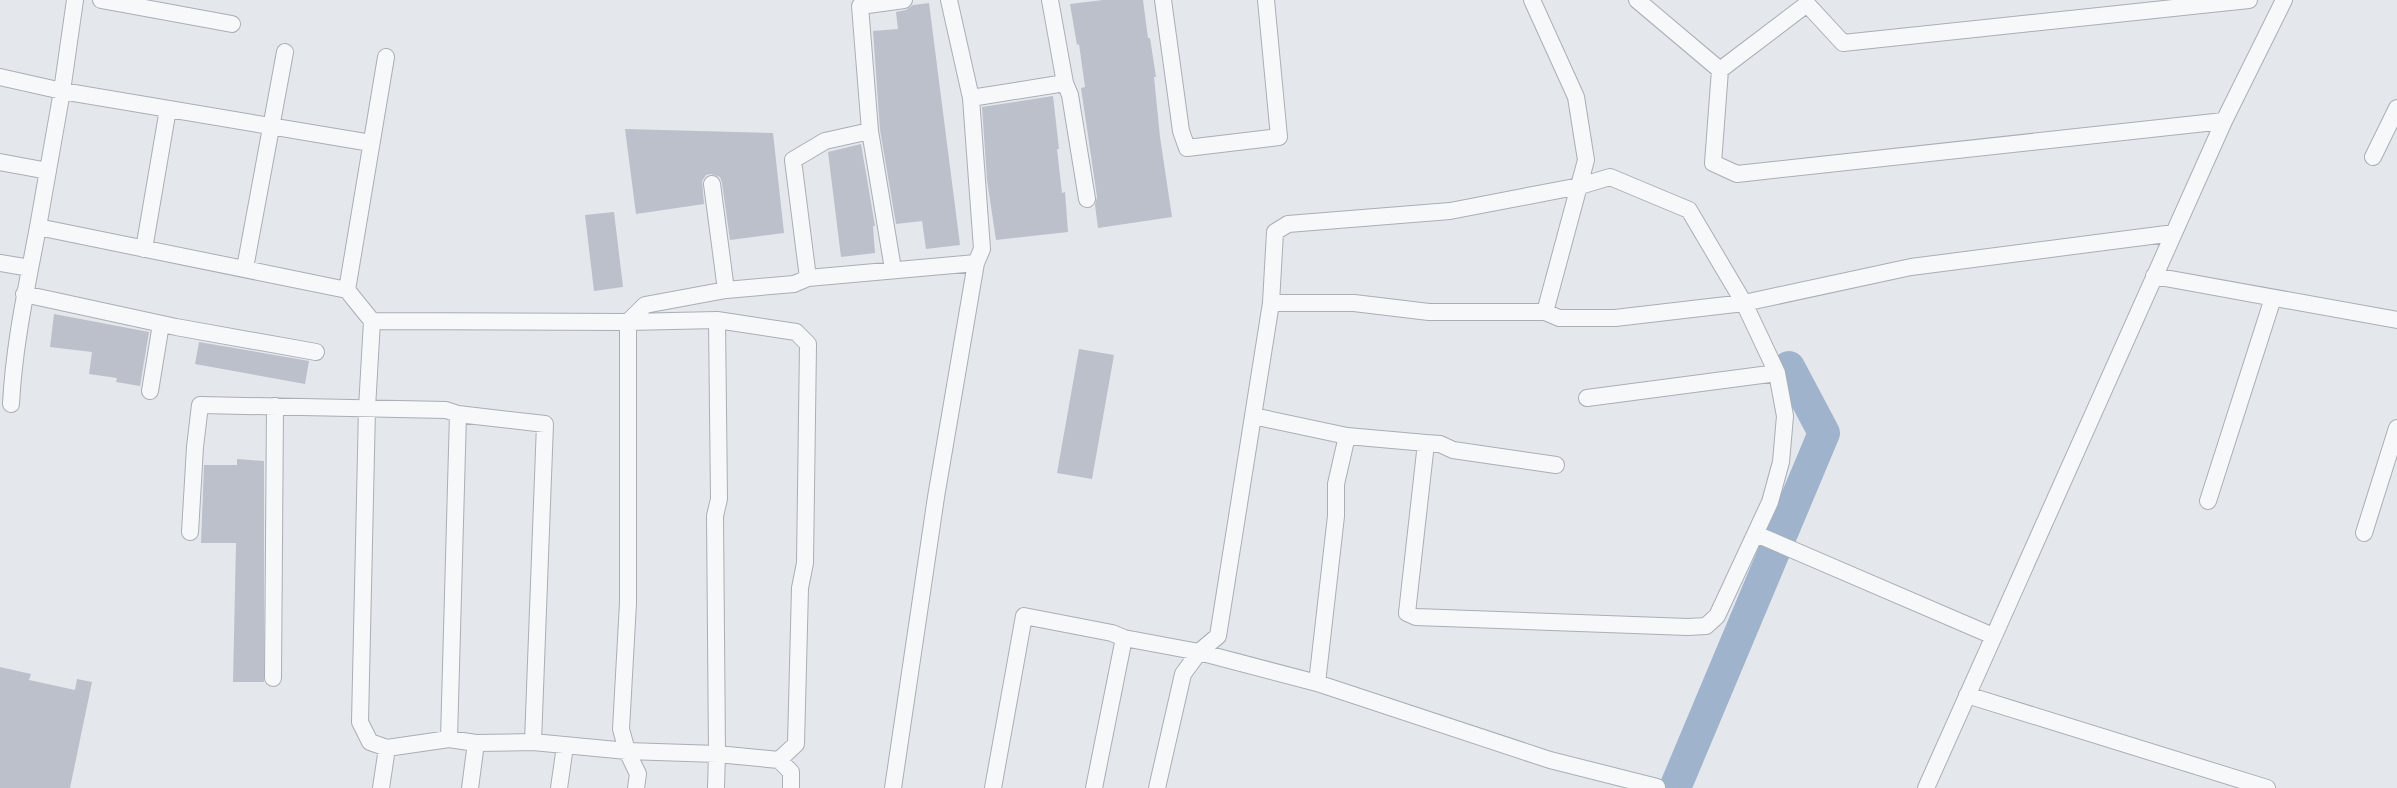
<svg xmlns="http://www.w3.org/2000/svg" width="2397" height="788" font-family="Roboto,sans-serif">
  <style>
    .lines { fill: none; stroke-linecap: round; stroke-linejoin: round }
    .river { stroke: #9fb4cc; stroke-width: 32 }
    .building { fill: #bbc0ca }
    .minor-casing { stroke: #a9aeb7; stroke-width: 18 }
    .minor { stroke: #f7f8fa; stroke-width: 16 }
  </style>
  <rect width="100%" height="100%" fill="#e4e7ec"/>
  <g class="lines">
    <path class="river" d="M1675,788L1824,433L1789,367"/>
  </g>
  <path class="building" d="M1103,0H1143L1148,38H1150L1156,77H1154L1160,137L1172,217L1098,228L1095,205L1097,197L1081,88L1085,87L1079,44L1077,45L1070,4Z
    M929,3L960,245L926,249L922,221L896,224L880,130L873,31L898,29L896,12L906,10L913,5Z
    M1053,96L1059,149H1057L1062,193L1065,192L1068,232L996,240L987,180L982,107Z
    M625,129L773,133L784,233L730,240L722,183L720,177L711,174L706,175L702,181L704,204L636,214Z
    M861,144L875,226H873L875,253L841,257L828,152Z
    M614,212L623,287L594,291L585,215Z
    M54,314L149,332L140,386L116,382L117,378L89,374L92,352L50,347Z
    M199,342L309,361L305,384L195,364Z
    M1079,349L1114,355L1092,479L1057,473Z
    M237,459L264,461V682H233L236,543H201L204,465H237Z
    M0,667L31,674L29,680L75,690L77,679L92,682L70,788H0Z"/>
  <g class="lines">
    <defs>
      <path id="minor" d="M75,0L62,91L38,227L347,290L372,321
        M101,0L232,24
        M1050,0L1065,83L1070,95L1087,199
        M1163,0L1181,131L1187,148L1279,137L1266,0
        M1532,0L1576,97L1586,160L1545,312
        M1637,0L1720,70L1807,4L1843,43L2249,0
        M1720,70L1713,163L1737,174L2224,121
        M0,77L62,91L371,143
        M971,98L1065,83
        M2373,157L2397,108
        M0,162L48,171
        M712,184L726,290
        M144,249L168,109
        M0,263L30,268
        M245,268L285,52
        M893,269L870,131L860,6L904,0
        M2154,276L2397,320
        M808,278L793,160L825,141L870,131
        M347,290L386,57
        M24,294L176,327L316,352
        M1271,303H1354L1429,312H1545L1559,318H1615L1744,303L1911,267L2174,233
        M717,320L796,332L808,344L805,563L800,588L796,744L779,760
        M150,391L161,324
        M1587,398L1777,373
        M11,404C14,344 27,286 38,227
        M1253,416L1347,436L1426,443
        M2208,501L2273,298
        M190,532L195,447L200,405L446,410L458,414L545,424L533,742
        M2364,533L2397,428
        M1756,534L1993,636
        M273,678L275,406
        M1317,683L1336,516V484L1347,436
        M1967,695L2267,788
        M449,739L458,414
        M381,788L387,748
        M470,788L476,743
        M559,788L565,746
        M636,788L638,774L627,751L621,729L628,603V322L645,305L726,290L794,284L808,278L976,263
        M716,788L717,754L715,516L719,499L717,320L628,322L372,321L367,408L360,722L370,742L387,748L449,739L476,743L533,742L627,751L717,754L779,760L791,772V788
        M893,788L936,497L976,263L982,249L971,98L949,0
        M993,788L1024,616L1112,633L1124,638L1199,652L1317,683L1550,760L1657,787
        M1094,788L1124,638
        M1157,788L1183,674L1199,652L1218,636L1271,303L1275,232L1288,224L1450,211L1580,186L1610,177L1689,210L1744,303L1777,373L1785,416L1781,462L1770,502L1717,616L1706,626L1688,627L1416,617L1407,613L1426,443L1440,444L1453,450L1556,465
        M1926,788L2224,121L2284,0"/>
    </defs>
    <use href="#minor" class="minor-casing"/>
    <use href="#minor" class="minor"/>
  </g>
</svg>
